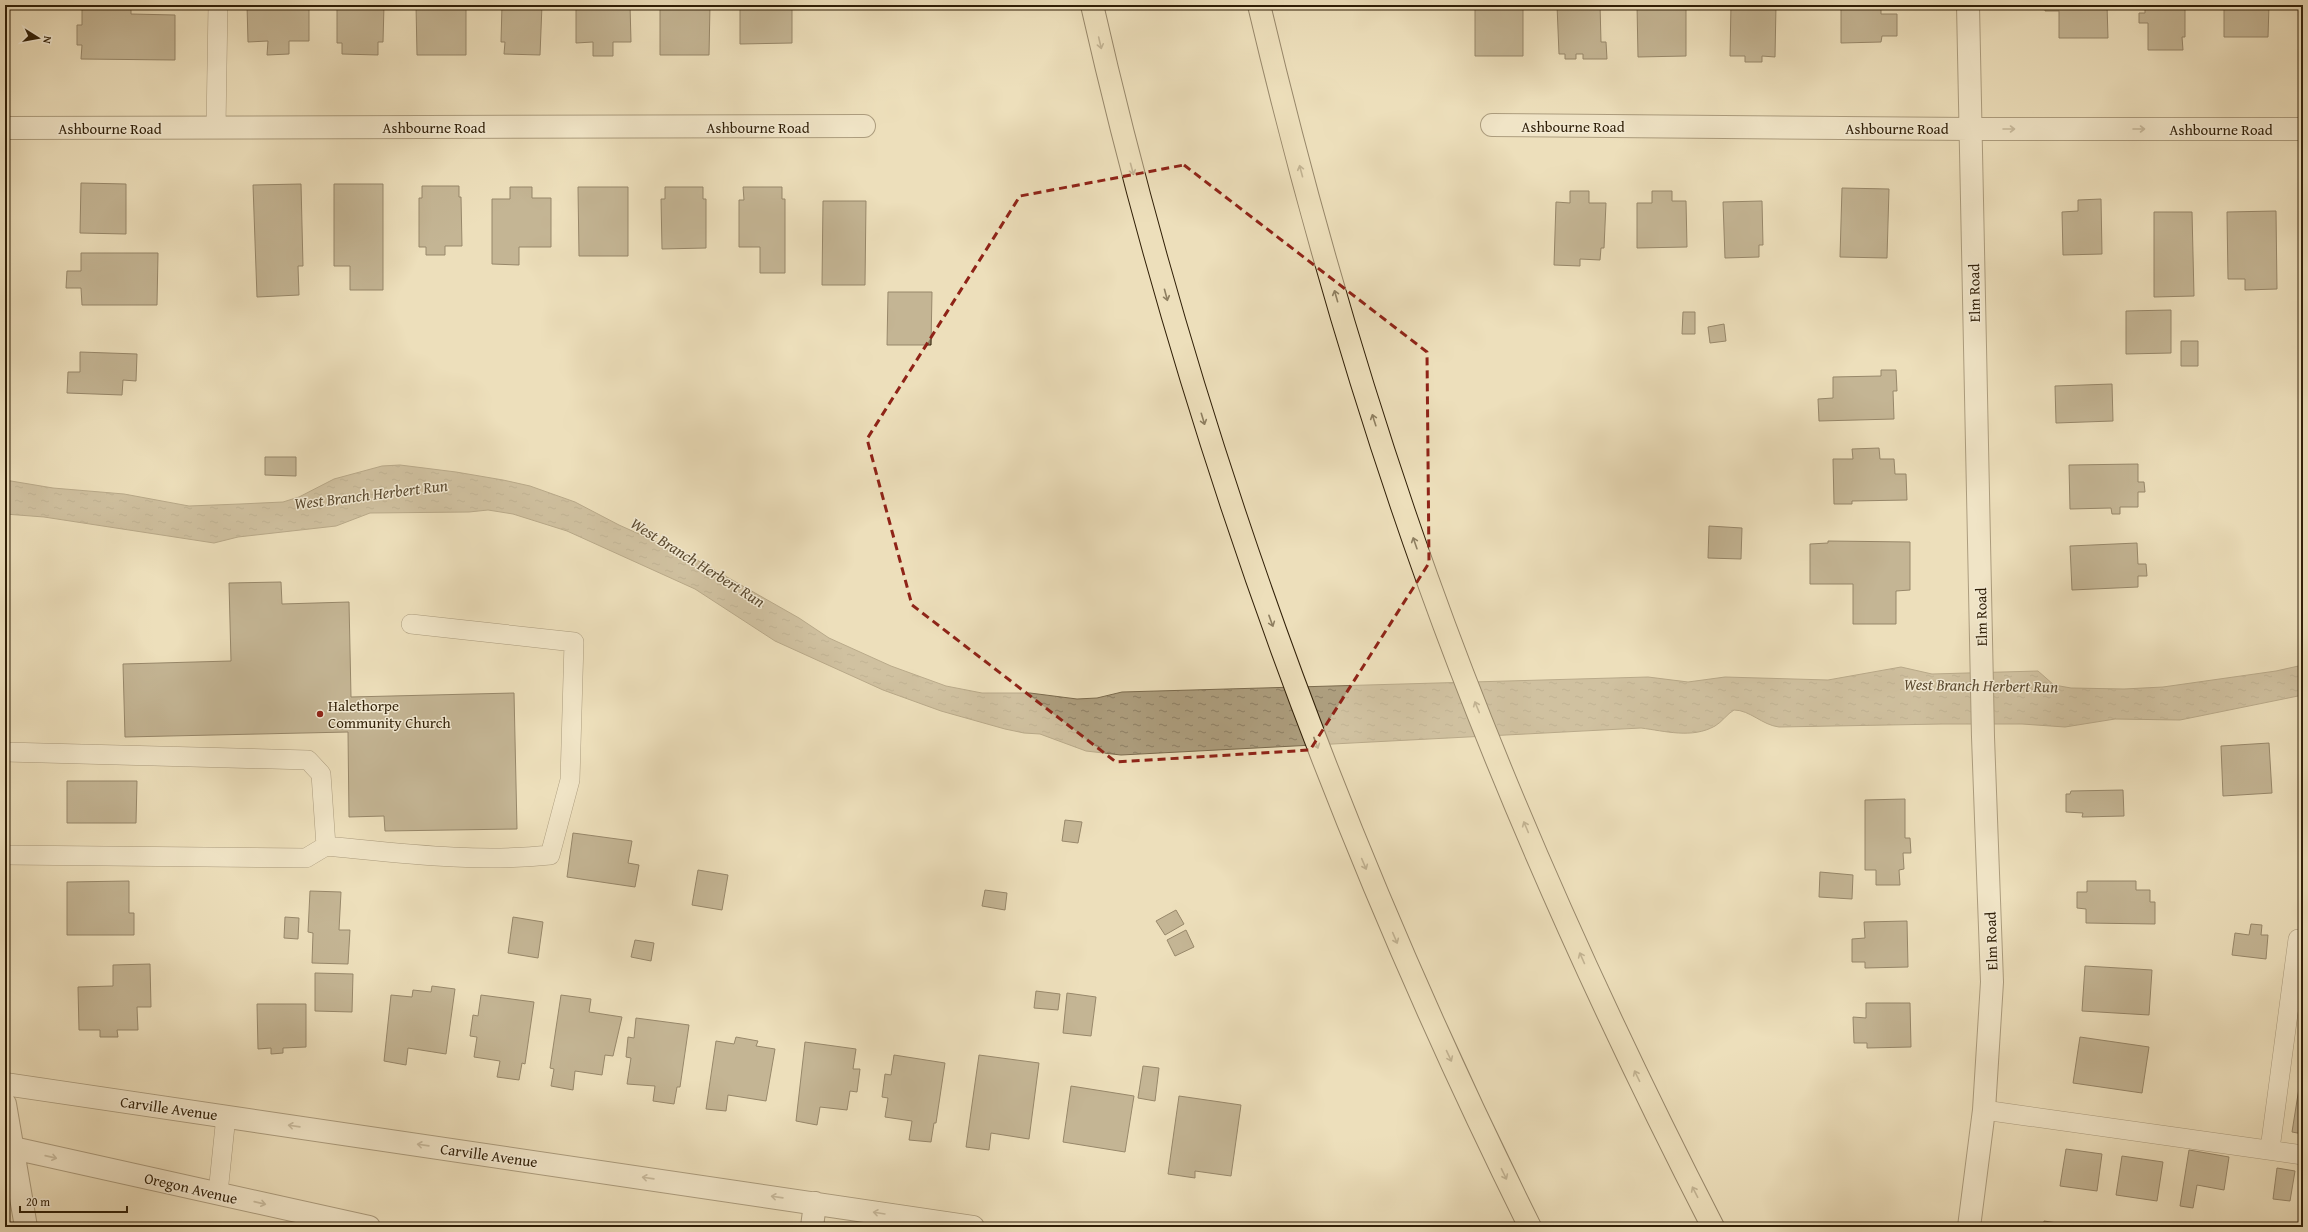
<svg xmlns="http://www.w3.org/2000/svg" width="2308" height="1232" font-family="'Gentium Book Plus',serif">
  <style>
    .water { fill: url(#water-ripples); stroke: #7b6b4e }
    .building { fill: #928365; stroke: #301f07 }
    .lines { fill: none; stroke-linecap: round; stroke-linejoin: round }
    .service-casing { stroke: #5f4f34; stroke-width: 20 }
    .minor-casing { stroke: #5f4f34; stroke-width: 24 }
    .tertiary-casing { stroke: #5f4f34; stroke-width: 24 }
    .motorway-casing { stroke: #301f07; stroke-width: 24 }
    .service { stroke: #f3ead3; stroke-width: 19 }
    .minor { stroke: #f3ead3; stroke-width: 22 }
    .tertiary { stroke: #f3ead3; stroke-width: 22 }
    .motorway { stroke: #eddfbb; stroke-width: 22 }
    .oneway { stroke: #8e7f61 }
    .oneway2 { stroke: #9b8f77 }
    .marked { fill: none; stroke: #8f2418; stroke-width: 3; stroke-dasharray: 8 5; stroke-linejoin: round }
    .poi-dot { fill: #8f2418; stroke: #f3ead3; stroke-width: 1.5 }
    .labels { text-anchor: middle; dominant-baseline: central; stroke-width: 3; stroke-linejoin: round; paint-order: stroke }
    .street-label { font-size: 15px; fill: #301f07; stroke: #f3ead3 }
    .poi-label { font-size: 15px; fill: #301f07; stroke: #f3ead3; text-anchor: start }
    .water-label { font-size: 16px; font-style: italic; fill: #5c4b31; stroke: #f3ead3 }
  </style>
  <defs>
    <pattern id="water-ripples" width="26" height="14" patternUnits="userSpaceOnUse"><rect width="26" height="14" fill="#ad9e7e"/><path d="M2 4q2-2 4 0t4 0M15 11q2-2 4 0t4 0" fill="none" stroke="#8d8065"/></pattern>
  </defs>
  <rect width="100%" height="100%" fill="#eddfbb"/>
  <filter id="stains"><feTurbulence type="fractalNoise" baseFrequency=".005" numOctaves="4"/><feColorMatrix values="0 0 0 0 .2 0 0 0 0 .09 0 0 0 0 .02 0 0 0 .5 -.17"/></filter>
  <radialGradient id="worn" r=".72"><stop offset=".6" stop-color="#630" stop-opacity="0"/><stop offset="1" stop-color="#630" stop-opacity=".3"/></radialGradient>
  <path class="water" d="M400,465L456,472L503,480L530,486L575,502L619,525L697,560L799,618L829,638L891,666L946,686L982,693H1030L1077,699L1097,698L1122,692L1648,677L1688,682L1725,677L1828,680L1901,667L1932,674L2038,671L2054,685L2071,688L2124,689L2163,687L2276,671L2303,665V695L2180,720L2115,719L2065,727L2022,724H1942L1779,727C1762,725 1750,710 1734,710C1727,714 1722,722 1715,726C1692,739 1665,731 1641,728L1121,755L1086,751L1040,734L1024,733L1005,729L941,711L883,690L775,641L695,589L567,531L513,514L488,510L469,512L370,513L336,526L238,537L214,543L44,517L5,514V480L53,488L124,494L189,506L240,504L283,502L299,497L334,479L382,466Z"/>
  <path class="building" d="M73,5H131V14L175,15V60L81,59L82,45H77V25H82V9L73,8Z
    M247,5H309V41H289V54L267,55L268,41L248,42Z
    M337,5H384L383,42H378V55L342,54V43H337Z
    M416,5H466V55H417Z
    M502,5H542L540,55L504,54L505,42H501Z
    M576,5H630L631,42H613V56H593V42L576,43Z
    M660,5H710L709,55H660Z
    M740,5H792V43L740,44Z
    M1475,5H1523V56H1475Z
    M1557,5H1600L1601,42H1606L1607,59H1583V54H1576V59H1565V54H1559Z
    M1637,5H1686V56L1638,57Z
    M1731,5H1776L1775,57L1762,56V62H1745V56H1730Z
    M1841,5H1881V14H1897V36H1882L1881,42L1841,43Z
    M2045,5H2107L2108,38H2059V11H2045Z
    M2145,5H2185V37H2182L2183,50H2148V23H2139V13H2145Z
    M2224,5H2269L2268,37H2224Z
    M81,183L126,184V234L80,233Z
    M301,184L303,266H298L299,295L257,297L253,185Z
    M334,184H383V290H350V266H334Z
    M422,186H459V197H461L462,246H445V255H426V247H419V198H422Z
    M510,187H532V198H551V247H519V265L492,264V199H510Z
    M578,187H628V256H579Z
    M665,187H703V199H706V248L662,249L661,199H665Z
    M743,187H782V199H785V273H760V247H739V200H744Z
    M1842,188L1889,189L1887,258L1840,257Z
    M1570,191H1589V203H1606L1604,248H1601L1600,260L1580,259V266L1554,265L1556,202L1570,203Z
    M1652,191H1672V201H1686L1687,247L1637,248V203H1652Z
    M2101,199L2102,254L2063,255L2062,212L2078,211V200Z
    M823,201H866L865,285H822Z
    M1762,201L1763,245H1759V257L1725,258L1723,202Z
    M2276,211L2277,289L2245,290V279H2228L2227,212Z
    M2154,212H2192L2194,296L2154,297Z
    M81,253H158L157,305H82L81,288H66L67,271H81Z
    M888,292H932L931,345H887Z
    M2171,310V353L2126,354V311Z
    M1683,312H1695V334H1682Z
    M1724,324L1726,341L1710,343L1708,327Z
    M2181,341H2198V366H2181Z
    M80,352L137,354L136,381L123,380L122,395L67,393L68,372H80Z
    M1881,370H1896L1897,391H1893L1894,419L1819,421L1818,399L1833,398V377L1881,376Z
    M2112,384L2113,421L2056,423L2055,386Z
    M1879,448L1880,459H1894L1895,474H1906L1907,500L1852,501V504H1834L1833,459H1853L1852,449Z
    M265,457H296V476L265,475Z
    M2138,464V482H2144L2145,492H2138V507H2120V514H2112L2111,508L2070,509L2069,465Z
    M1709,526L1742,528L1741,559L1708,558Z
    M1828,541L1910,542V590L1896,591V624H1853V584H1810V544L1828,543Z
    M2137,543L2138,564H2146L2147,576H2138V587L2072,590L2070,546Z
    M281,582L282,604L349,602L351,697L514,693L517,829L385,831L384,816L349,817L348,732L125,737L123,664L231,661L229,583Z
    M2269,743L2272,793L2223,796L2221,746Z
    M67,781H137L136,823H67Z
    M2123,790L2124,816L2082,817L2083,813L2066,812V794H2070L2071,791Z
    M1905,799V838H1910L1911,853H1903L1904,869L1899,870L1900,885H1876V870H1865V800Z
    M1065,820L1082,822L1078,843L1062,841Z
    M573,833L632,841L628,863L639,865L635,887L567,877Z
    M698,870L728,875L722,910L692,905Z
    M1820,872L1853,875L1852,899L1819,897Z
    M129,881V913H134V935H67V882Z
    M2087,881H2136V890H2150V902H2155V924L2086,923V909L2077,908V892H2087Z
    M985,890L1007,893L1005,910L982,906Z
    M310,891L341,892L339,930H350L348,964L312,963L313,933L308,932Z
    M1176,910L1184,924L1165,935L1156,921Z
    M285,917L299,918L298,939L284,938Z
    M513,917L543,922L538,958L508,953Z
    M1907,921L1908,967L1865,968V962H1852V939L1865,938L1864,922Z
    M2251,924L2262,925L2261,935H2268L2266,959L2232,955L2235,933L2249,935Z
    M1186,930L1194,947L1175,956L1167,940Z
    M635,940L654,943L651,961L631,957Z
    M150,964L151,1007H137L138,1030H117L118,1037H100V1030H79L78,987L113,986V965Z
    M2085,966L2152,970L2149,1015L2082,1011Z
    M315,973L353,974L352,1012L315,1011Z
    M432,986L455,989L446,1054L408,1048L406,1065L384,1061L391,995L412,997L413,990L431,992Z
    M1036,991L1060,994L1058,1010L1034,1008Z
    M1067,993L1096,997L1091,1036L1063,1033Z
    M481,995L534,1002L525,1064L522,1063L519,1080L497,1077L500,1061L474,1057L477,1037L470,1036L473,1015L478,1016Z
    M561,995L591,999L589,1012L622,1017L613,1056L605,1055L602,1075L575,1071L573,1090L551,1086L554,1069L550,1068Z
    M1866,1003H1910L1911,1047L1867,1048V1043H1854L1853,1017L1866,1018Z
    M257,1004H306V1047L283,1048V1053L271,1054V1048L258,1049Z
    M636,1018L689,1025L680,1087H677L674,1104L653,1101L655,1086L627,1084L631,1058L626,1057L628,1037L634,1038Z
    M736,1037L758,1041L756,1046L775,1049L766,1101L728,1095L726,1111L706,1109L716,1041L734,1044Z
    M2080,1037L2149,1047L2142,1093L2073,1083Z
    M805,1042L856,1049L853,1069H860L857,1092L850,1091L847,1110L820,1107L817,1125L796,1121Z
    M894,1055L945,1063L936,1123H934L931,1142L909,1140L912,1121L885,1117L888,1098L882,1097L885,1074L891,1075Z
    M979,1055L1039,1063L1029,1139L991,1133L989,1150L966,1147Z
    M1143,1066L1159,1068L1155,1101L1138,1098Z
    M1071,1086L1134,1096L1125,1152L1063,1142Z
    M2299,1088L2303,1089V1134L2292,1132Z
    M1179,1096L1241,1105L1231,1176L1195,1171V1178L1168,1174Z
    M2066,1149L2102,1154L2097,1191L2060,1186Z
    M2189,1150L2229,1157L2224,1190L2197,1185L2193,1208L2180,1206Z
    M2122,1156L2163,1162L2157,1201L2116,1195Z
    M2277,1168L2295,1171L2290,1201L2273,1199Z
    M2044,1221L2077,1226L2076,1227H2043Z"/>
  <g class="lines">
    <defs>
      <path id="service" d="M216,127L218,5
        M5,752L308,760L321,774L326,846L306,858L5,855
        M326,846C400,853 476,863 550,855L570,780L574,642L411,624
        M1984,1110L2303,1155
        M2270,1149L2298,939
        M218,1193L226,1116"/>
      <path id="minor" d="M1968,5L1983,737L1992,982L1984,1110L1969,1227
        M1492,125L1970,129H2303
        M5,128L864,126"/>
      <path id="tertiary" d="M5,1084L973,1227
        M5,1104L26,1227
        M13,1148L369,1227
        M812,1227L815,1203"/>
      <path id="motorway" d="M1092,5C1189,430 1336,837 1530,1227
        M1259,5C1305,199 1360,391 1427,578C1507,801 1605,1017 1713,1227"/>
    </defs>
    <use href="#service" class="service-casing"/>
    <use href="#minor" class="minor-casing"/>
    <use href="#tertiary" class="tertiary-casing"/>
    <use href="#motorway" class="motorway-casing"/>
    <use href="#service" class="service"/>
    <use href="#minor" class="minor"/>
    <use href="#tertiary" class="tertiary"/>
    <use href="#motorway" class="motorway"/>
  </g>
  <defs><path id="oneway-shaft" d="M-6 0H5M1.5-3L5.5 0L1.5 3" fill="none" stroke-width="1.6" stroke-linecap="round" stroke-linejoin="round"/></defs>
  <g class="oneway">
    <use href="#oneway-shaft" transform="translate(1100 43) rotate(77)"/>
    <use href="#oneway-shaft" transform="translate(1132 169) rotate(75)"/>
    <use href="#oneway-shaft" transform="translate(1301 171) rotate(-105)"/>
    <use href="#oneway-shaft" transform="translate(1166 295) rotate(75)"/>
    <use href="#oneway-shaft" transform="translate(1336 296) rotate(-106)"/>
    <use href="#oneway-shaft" transform="translate(1203 419) rotate(73)"/>
    <use href="#oneway-shaft" transform="translate(1374 420) rotate(-108)"/>
    <use href="#oneway-shaft" transform="translate(1415 543) rotate(-109)"/>
    <use href="#oneway-shaft" transform="translate(1271 621) rotate(70)"/>
    <use href="#oneway-shaft" transform="translate(1477 707) rotate(-112)"/>
    <use href="#oneway-shaft" transform="translate(1316 743) rotate(69)"/>
    <use href="#oneway-shaft" transform="translate(1526 827) rotate(-113)"/>
    <use href="#oneway-shaft" transform="translate(1364 864) rotate(67)"/>
    <use href="#oneway-shaft" transform="translate(1395 938) rotate(67)"/>
    <use href="#oneway-shaft" transform="translate(1582 958) rotate(-114)"/>
    <use href="#oneway-shaft" transform="translate(1449 1056) rotate(65)"/>
    <use href="#oneway-shaft" transform="translate(1637 1076) rotate(-116)"/>
    <use href="#oneway-shaft" transform="translate(1504 1174) rotate(64)"/>
    <use href="#oneway-shaft" transform="translate(1695 1192) rotate(-117)"/>
  </g>
  <g class="oneway2">
    <use href="#oneway-shaft" transform="translate(2009 129)"/>
    <use href="#oneway-shaft" transform="translate(2139 129)"/>
    <use href="#oneway-shaft" transform="translate(294 1126) rotate(-172)"/>
    <use href="#oneway-shaft" transform="translate(423 1145) rotate(-172)"/>
    <use href="#oneway-shaft" transform="translate(51 1157) rotate(13)"/>
    <use href="#oneway-shaft" transform="translate(648 1178) rotate(-172)"/>
    <use href="#oneway-shaft" transform="translate(777 1197) rotate(-172)"/>
    <use href="#oneway-shaft" transform="translate(260 1203) rotate(13)"/>
    <use href="#oneway-shaft" transform="translate(879 1213) rotate(-171)"/>
  </g>
  <path d="M0 0H2308V1232H0ZM1184,165L1427,352L1429,563L1310,750L1116,762L912,605L867,439L1020,196Z" fill="#eddfbb" fill-opacity=".55" fill-rule="evenodd"/>
  <path class="marked" d="M1184,165L1427,352L1429,563L1310,750L1116,762L912,605L867,439L1020,196Z"/>
  <circle class="poi-dot" cx="320" cy="714" r="4"/>
  <g class="labels">
    <g class="street-label">
      <text x="1573" y="126">Ashbourne Road</text>
      <text x="434" y="127">Ashbourne Road</text>
      <text x="758" y="127">Ashbourne Road</text>
      <text x="110" y="128">Ashbourne Road</text>
      <text x="1897" y="128">Ashbourne Road</text>
      <text x="2221" y="129">Ashbourne Road</text>
      <text transform="translate(1974 293) rotate(-91)">Elm Road</text>
      <text transform="translate(1981 617) rotate(-91)">Elm Road</text>
      <text transform="translate(1991 941) rotate(-92)">Elm Road</text>
      <text transform="translate(169 1108) rotate(8)">Carville Avenue</text>
      <text transform="translate(489 1155) rotate(8)">Carville Avenue</text>
      <text transform="translate(191 1188) rotate(13)">Oregon Avenue</text>
    </g>
    <g class="poi-label">
      <text x="328" y="705">Halethorpe<tspan x="328" dy="17">Community Church</tspan></text>
    </g>
    <g class="water-label">
      <text transform="translate(371 494) rotate(-7)">West Branch Herbert Run</text>
      <text transform="translate(698 562) rotate(32)">West Branch Herbert Run</text>
      <text transform="translate(1981 685) rotate(1)">West Branch Herbert Run</text>
    </g>
  </g>
  <rect width="2308" height="1232" fill="none" stroke="#eddfbb" stroke-width="20"/>
  <rect x="6" y="6" width="2296" height="1220" fill="none" stroke="#301f07" stroke-width="2"/>
  <rect x="10" y="10" width="2288" height="1212" fill="none" stroke="#301f07"/>
  <g transform="translate(38 38) rotate(101)" stroke="#f3ead3" stroke-width="3" paint-order="stroke">
  <path d="M0-3L7 15L0 10L-7 15Z" fill="#301f07"/>
  <text y="-6" font-size="11" font-weight="bold" text-anchor="middle" fill="#301f07">N</text>
  </g>
  <path d="M20 1206v6h107v-6" fill="none" stroke="#301f07" stroke-width="2"/>
  <text x="26" y="1206" font-size="12" fill="#301f07" stroke="#f3ead3" stroke-width="3" paint-order="stroke">20 m</text>
  <rect width="100%" height="100%" filter="url(#stains)"/>
  <rect width="100%" height="100%" fill="url(#worn)"/>
</svg>
